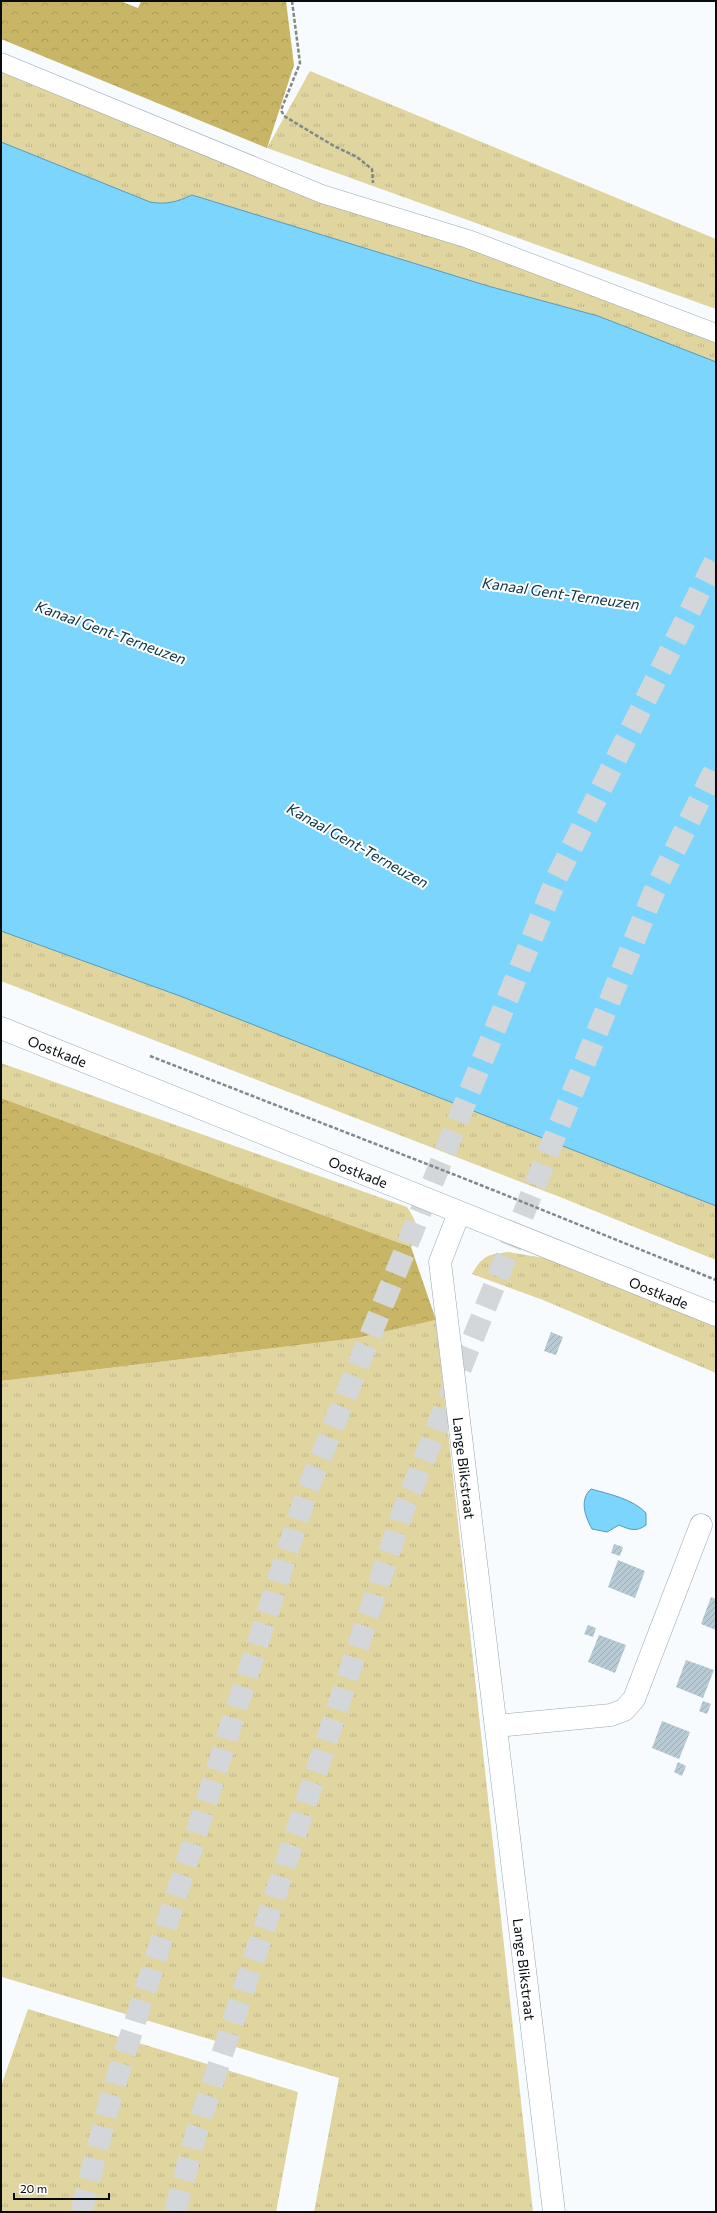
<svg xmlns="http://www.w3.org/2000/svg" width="717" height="2213" font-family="Commissioner,sans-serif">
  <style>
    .grass { fill: url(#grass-tufts) }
    .forest { fill: url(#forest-crowns) }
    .water { fill: #7bd5fd; stroke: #5899b6 }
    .building { fill: url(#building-hatch) }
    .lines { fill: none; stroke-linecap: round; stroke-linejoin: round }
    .highway-tunnel { stroke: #d3d7d9; stroke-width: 22; stroke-dasharray: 22 11; stroke-linecap: butt }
    .lane-casing { stroke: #97a9b2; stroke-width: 19 }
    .street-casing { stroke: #97a9b2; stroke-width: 23 }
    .secondary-casing { stroke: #97a9b2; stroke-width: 23 }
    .path { stroke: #828789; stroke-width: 2.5; stroke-dasharray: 4 2; stroke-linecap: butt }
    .lane { stroke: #fff; stroke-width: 18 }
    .street { stroke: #fff; stroke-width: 22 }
    .secondary { stroke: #fff; stroke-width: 22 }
    .labels { text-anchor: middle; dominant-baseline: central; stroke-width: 4; stroke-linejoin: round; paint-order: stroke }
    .street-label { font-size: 14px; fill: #060c0f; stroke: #fff }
    .water-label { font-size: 15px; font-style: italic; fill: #0a3445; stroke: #fff }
  </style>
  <defs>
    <pattern id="grass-tufts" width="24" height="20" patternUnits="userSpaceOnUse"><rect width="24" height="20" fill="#e0d49f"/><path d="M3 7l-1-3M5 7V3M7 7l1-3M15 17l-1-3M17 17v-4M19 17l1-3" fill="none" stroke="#bfb588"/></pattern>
    <pattern id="forest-crowns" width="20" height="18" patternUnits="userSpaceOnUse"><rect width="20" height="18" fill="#c8b666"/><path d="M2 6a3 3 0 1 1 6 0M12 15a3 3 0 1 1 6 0" fill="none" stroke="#aa9b57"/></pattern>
    <pattern id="building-hatch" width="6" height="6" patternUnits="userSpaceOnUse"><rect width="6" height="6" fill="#b8cad3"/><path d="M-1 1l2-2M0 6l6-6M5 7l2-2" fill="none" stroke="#9dacb4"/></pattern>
  </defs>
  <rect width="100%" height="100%" fill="#f7fbfd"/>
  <path class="grass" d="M310,71L716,239V309L267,148Z
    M1,72L337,208L464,245L716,343V362L598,316L488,286L192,195C177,202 166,205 150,202L1,142Z
    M1,931L180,996L716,1206V1260L565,1199L1,981Z
    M1,1063L407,1207C415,1219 424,1235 411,1247L1,1098Z
    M508,1252L550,1259L716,1326V1373L543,1300L472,1274C483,1255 487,1255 508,1252Z
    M436,1320L533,2212H314L339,2078L2,1977L1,1979V1381L357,1338Z
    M28,2009L298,2092L276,2212H1V2086Z"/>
  <path class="forest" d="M1,1H120L138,8L141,1H286L294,65L267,148L1,39Z
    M1,1098L411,1247L436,1320L357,1338L1,1381Z"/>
  <path class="water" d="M1,142L150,202C166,205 177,202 192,195L488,286L598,316L716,362V1206L180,996L1,931Z
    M591,1489C609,1494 633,1499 646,1513V1525C637,1532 630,1530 619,1525L607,1532L592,1529C585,1516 579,1500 591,1489Z"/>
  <path class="building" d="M551,1332L563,1337L556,1355L544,1351Z
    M614,1544L623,1547L620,1556L611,1553Z
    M618,1560L645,1571L635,1598L608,1587Z
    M711,1597L716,1599V1630L701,1624Z
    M588,1625L596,1628L593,1637L584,1634Z
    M599,1635L626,1645L615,1673L588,1662Z
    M686,1660L714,1670L703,1698L676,1687Z
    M703,1701L711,1704L707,1714L699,1711Z
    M662,1721L690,1732L679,1759L652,1748Z
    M678,1762L686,1766L682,1776L674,1772Z"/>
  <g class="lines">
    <path class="highway-tunnel" d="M81,2212L111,2096L307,1491L557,877L716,559
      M175,2212L197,2130L403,1511L653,894L716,767"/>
    <defs>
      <path id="lane" d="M1,62L322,194L468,239L716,333"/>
      <g id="street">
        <path id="s1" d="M459,1213L440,1262L554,2212"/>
        <path d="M496,1726L611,1715L624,1710L634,1699L701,1525"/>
      </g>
      <g id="secondary">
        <path id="s2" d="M1,1028L716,1315"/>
      </g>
    </defs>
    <use href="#lane" class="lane-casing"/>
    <use href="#street" class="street-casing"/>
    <use href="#secondary" class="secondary-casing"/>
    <path class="path" d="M292,1L300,63L281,110L284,116L334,146L357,157L372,169L373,183
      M150,1056L473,1182L716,1280"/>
    <use href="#lane" class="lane"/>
    <use href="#street" class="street"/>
    <use href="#secondary" class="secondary"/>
  </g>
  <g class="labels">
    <g class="street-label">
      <text stroke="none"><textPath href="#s2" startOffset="61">Oostkade</textPath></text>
      <text stroke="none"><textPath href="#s2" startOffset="385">Oostkade</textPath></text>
      <text stroke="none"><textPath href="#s2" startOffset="709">Oostkade</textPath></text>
      <text stroke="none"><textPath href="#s1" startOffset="260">Lange Blikstraat</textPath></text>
      <text stroke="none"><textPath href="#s1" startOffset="765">Lange Blikstraat</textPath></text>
    </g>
    <g class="water-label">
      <text transform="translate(561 593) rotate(8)">Kanaal Gent-Terneuzen</text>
      <text transform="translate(111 632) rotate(20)">Kanaal Gent-Terneuzen</text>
      <text transform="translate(358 845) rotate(29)">Kanaal Gent-Terneuzen</text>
    </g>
  </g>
  <rect width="717" height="2213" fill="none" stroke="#060c0f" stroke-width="4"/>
  <path d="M14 2193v6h95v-6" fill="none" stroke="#060c0f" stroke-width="2"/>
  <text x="20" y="2193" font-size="12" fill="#060c0f" stroke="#ffffff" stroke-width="3" paint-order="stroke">20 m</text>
</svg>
